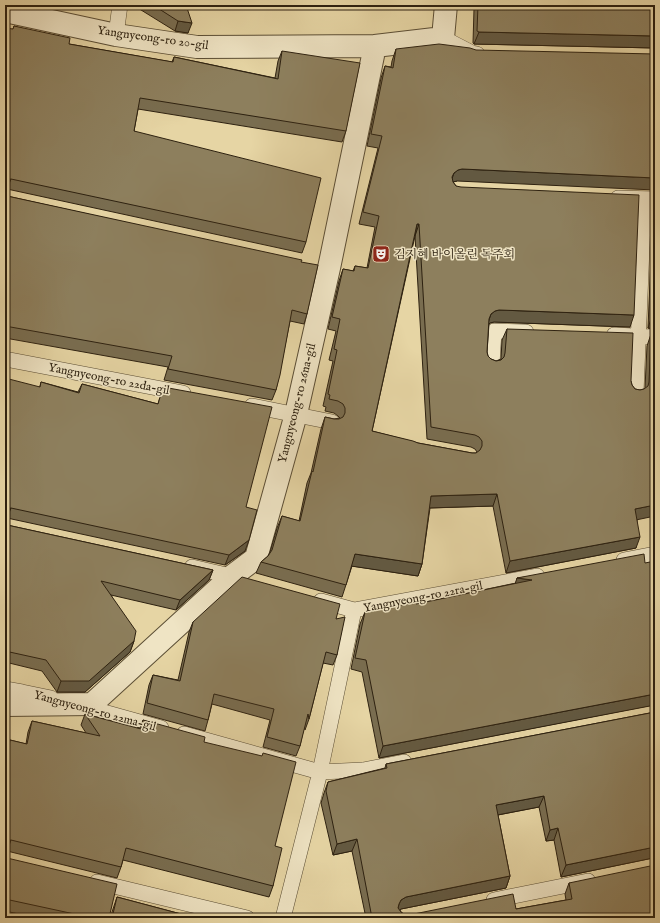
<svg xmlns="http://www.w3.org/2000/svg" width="660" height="923" font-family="'IM FELL English','Noto Serif KR',serif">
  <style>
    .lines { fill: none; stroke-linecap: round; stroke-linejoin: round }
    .service-casing { stroke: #5b4e35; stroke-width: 16 }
    .minor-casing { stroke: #5b4e35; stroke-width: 24 }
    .service { stroke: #efe4c4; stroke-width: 15 }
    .minor { stroke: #efe4c4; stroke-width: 22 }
    .wall { fill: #796d50; stroke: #2d2110; fill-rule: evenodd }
    .shaded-wall { fill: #635941; stroke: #2d2110 }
    .building { fill: #8d7f5d; stroke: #2d2110; fill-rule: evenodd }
    .labels { text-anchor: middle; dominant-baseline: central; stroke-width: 3; stroke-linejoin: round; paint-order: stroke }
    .street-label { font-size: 12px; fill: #2d2110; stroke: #efe4c4 }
    .poi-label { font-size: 12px; fill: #2d2110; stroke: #efe4c4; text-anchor: start }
  </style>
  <rect width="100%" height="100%" fill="#e6d5a4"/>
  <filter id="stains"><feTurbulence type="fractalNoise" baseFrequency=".005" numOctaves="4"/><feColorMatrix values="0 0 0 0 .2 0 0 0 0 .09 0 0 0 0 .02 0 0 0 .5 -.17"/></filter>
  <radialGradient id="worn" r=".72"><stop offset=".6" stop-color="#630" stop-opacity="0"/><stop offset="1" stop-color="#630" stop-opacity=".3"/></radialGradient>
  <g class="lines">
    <defs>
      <path id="service" d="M116,35L120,5
        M443,38L472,53L477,54
        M618,198L655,199
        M614,335L655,337
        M5,359L183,393
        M492,364L494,331L526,332
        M636,393L644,199
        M252,406L332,422
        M624,560L655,554
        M192,567L239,578
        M321,601L354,610L537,576
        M5,689L22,692L51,698
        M82,706L161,728
        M184,734L320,772L363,770L404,762
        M97,882L247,918
        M494,900L588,881
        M283,918L320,772L354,610"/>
      <path id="minor" d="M5,11L116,35L197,47L375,46
        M5,705L92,704L232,576L256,558L296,414L329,268L375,46L443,38L446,5"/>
    </defs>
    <use href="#service" class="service-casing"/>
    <use href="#minor" class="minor-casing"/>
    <use href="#service" class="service"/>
    <use href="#minor" class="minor"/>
  </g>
  <path class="wall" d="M133,5H186L188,33L175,31Z
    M458,5H655V48L474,44L473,43L474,9H458Z
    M14,26L69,44L172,62L174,57L275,78L278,61L282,51L346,131L342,142L138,109L134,131L306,242L302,253L7,189L13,29Z
    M396,49L457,181L453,182L456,186L630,327L494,322L490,323L489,324L487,352L488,356L491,359L496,361L501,359L502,340L507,329L631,381L632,385L635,389L640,390L644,389L645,388L647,346L651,334H655L637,520L636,548L506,573L493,506L430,508L422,564L418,576L352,566L342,597L256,573L261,562L268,556L270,552L277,528L282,516L299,521L307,483L311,473L321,429L325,417L334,419L340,418L338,416L334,413L325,411L326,407L323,406L333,361L329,360L336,331L328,329L339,281L343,269L353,271L355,266L367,268L375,227L359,224L378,148L367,146L381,78L385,66L391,67L392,61ZM415,236L427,439L471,447L475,449L477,452L476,453H472L418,443L372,431Z
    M5,195L7,196L301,262L307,314L304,324L290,321L276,390L272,400L164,380L168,367L5,338Z
    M655,201V329L648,328L653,208Z
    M41,382L78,392L82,384L158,404L163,387L246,507L245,551L225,565L7,518Z
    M5,524L7,525L213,570L209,580L176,610L111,595L134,641L130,652L85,692H57L42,671L5,662Z
    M645,563L653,705L379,758L362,672L351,669L360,624L365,612L416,604L516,583L517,578Z
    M336,619L337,655L333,665L323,663L309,719L305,730L304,727L300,746L296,756L263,747L270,720L212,704L208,720L205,731L143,714L149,685L153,675L178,680L189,632L193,622Z
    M655,712L653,858L561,877L554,840L546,841L539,807L498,815L510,876L506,888L401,909L400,910L401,912L405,915H409L516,909L566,900L565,894L569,883L655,918H366L352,851L333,855L321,803L324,793L328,782L385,768L386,764Z
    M85,714L140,728L143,720L204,742L275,846L273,886L269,897L123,860L121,867L117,878L7,851H5V758L6,751L10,740L26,744L28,732L32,721L86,733L81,725Z
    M5,857L109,918H37L5,911Z
    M117,897L196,918H110Z"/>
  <path class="shaded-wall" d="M388,5H434L433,7L388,6Z
    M460,5H475L474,9H458Z
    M178,21L192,23L188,33L175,31Z
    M479,32L655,36V48L474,44Z
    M462,169L655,178V190L457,181L453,182L450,185L454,173L458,170Z
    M6,179H11L7,189H5V180Z
    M417,224H419L415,236Z
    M499,310L634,315L630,327L494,322L490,323L487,326L491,314L495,311Z
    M652,316H655V329L648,328Z
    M497,494L493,506L427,508L431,496Z
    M655,505V516L631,521L635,509Z
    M6,508H11L7,518H5V509Z
    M640,537L636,548L506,573L510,561Z
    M249,540L245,551L225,565L229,555Z
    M355,554L422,564L418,576L351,566Z
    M213,570L209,580L176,610L180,600Z
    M517,578L532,580L513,590Z
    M134,641L130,652L85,692H57L61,681Z
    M655,694V705L379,758L383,746Z
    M544,796L539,807L492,816L496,805Z
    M558,828L554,840L546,841L550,830Z
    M357,839L352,851L333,855L337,844Z
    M6,840H11L7,851H5V841Z
    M655,847V858H653L561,877L566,865Z
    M510,876L506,888L401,909L397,912L399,904L401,900L406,897Z"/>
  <path class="building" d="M153,5H186L192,23L178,21Z
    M478,5H655V36L479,32L477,31Z
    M14,26L70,38L69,44L173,62L174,57L278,79L282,51L360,63L346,131L140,98L134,131L321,178L306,242L11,179L5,180V28L13,29Z
    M439,44L470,48L476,50L655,54V178L462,169L458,170L454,173L452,177L453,182L456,186L461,187L639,195L634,315L499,310L495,311L491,314L489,319L487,352L488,356L491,359L496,361L501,360L504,357L505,353L507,329L633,333L631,381L632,385L635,389L640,390L644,389L648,386L649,382L651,334H655V505L635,509L640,537L510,561L497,494L431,496L422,564L355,554L346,585L261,562L268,556L272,550L282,516L300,521L312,471L313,472L325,417L334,419H339L343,417L345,413V408L343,404L338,401L329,399L330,395L328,394L337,350L334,349L340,319L332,317L343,269L354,271L355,266L368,268L379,216L363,212L382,136L371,134L385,66L393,68L396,49ZM417,224H419L431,427L475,435L479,437L482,441V446L480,450L476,453H472L418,443L413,441L372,431Z
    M5,195L7,196L302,260L301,262L318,265L307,314L292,310L280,375L276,390L168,369L172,356L5,326Z
    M655,243V316H652Z
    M5,378L40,387L41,382L79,393L82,384L158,404L163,387L272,407L246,507L257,510L249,540L229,555L11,508L5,509Z
    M5,524L7,525L213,570L180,600L101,581L136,631L134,641L89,681H61L46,660L5,651Z
    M644,554L645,563L655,561V694L383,746L366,660L355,658L365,612L417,602L416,604L532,580L517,578Z
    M242,577L340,604L336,619L345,617L337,655L326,652L309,719L308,714L300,746L267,737L274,709L214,694L208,720L147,703L153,675L180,681L193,622Z
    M655,712V847L566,865L558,828L550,830L544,796L496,805L510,876L406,897L401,900L399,904L398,908L401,912L405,915H409L513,894L516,909L572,899L569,883L655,865V918H372L357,839L337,844L326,791L328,782L387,768L386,764Z
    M85,714L141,729L143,720L205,737L204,742L262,756L263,753L296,762L275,846L282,848L273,886L126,848L121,867L11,840L5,841V770L10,740L27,744L32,721L100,736Z
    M5,857L7,858L117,884L109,918H93L5,899Z
    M117,897L196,918H112Z
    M201,915L214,918H201Z"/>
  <defs>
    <symbol id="theatre-square" viewBox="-11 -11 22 22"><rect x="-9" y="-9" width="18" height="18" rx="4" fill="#8f2418" stroke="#efe4c4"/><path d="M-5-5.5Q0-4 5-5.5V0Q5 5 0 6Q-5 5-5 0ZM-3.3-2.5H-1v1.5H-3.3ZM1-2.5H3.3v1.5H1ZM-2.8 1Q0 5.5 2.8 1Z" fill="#fff"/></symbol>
  </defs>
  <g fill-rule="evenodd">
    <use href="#theatre-square" x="371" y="244" width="20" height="20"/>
  </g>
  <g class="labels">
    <g class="street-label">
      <text transform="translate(153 38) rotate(8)">Yangnyeong-ro 20-gil</text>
      <text transform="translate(109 379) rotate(11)">Yangnyeong-ro 22da-gil</text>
      <text transform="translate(297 403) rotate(-76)">Yangnyeong-ro 26na-gil</text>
      <text transform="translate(423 597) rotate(-11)">Yangnyeong-ro 22ra-gil</text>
      <text transform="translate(95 711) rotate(15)">Yangnyeong-ro 22ma-gil</text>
    </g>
    <g class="poi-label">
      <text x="394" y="254">김지혜 바이올린 독주회</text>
    </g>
  </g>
  <rect width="660" height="923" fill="none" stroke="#e6d5a4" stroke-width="20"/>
  <rect x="6" y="6" width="648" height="911" fill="none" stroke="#2d2110" stroke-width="2"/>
  <rect x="10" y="10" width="640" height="903" fill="none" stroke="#2d2110"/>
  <rect width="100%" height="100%" filter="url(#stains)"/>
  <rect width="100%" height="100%" fill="url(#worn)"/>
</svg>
